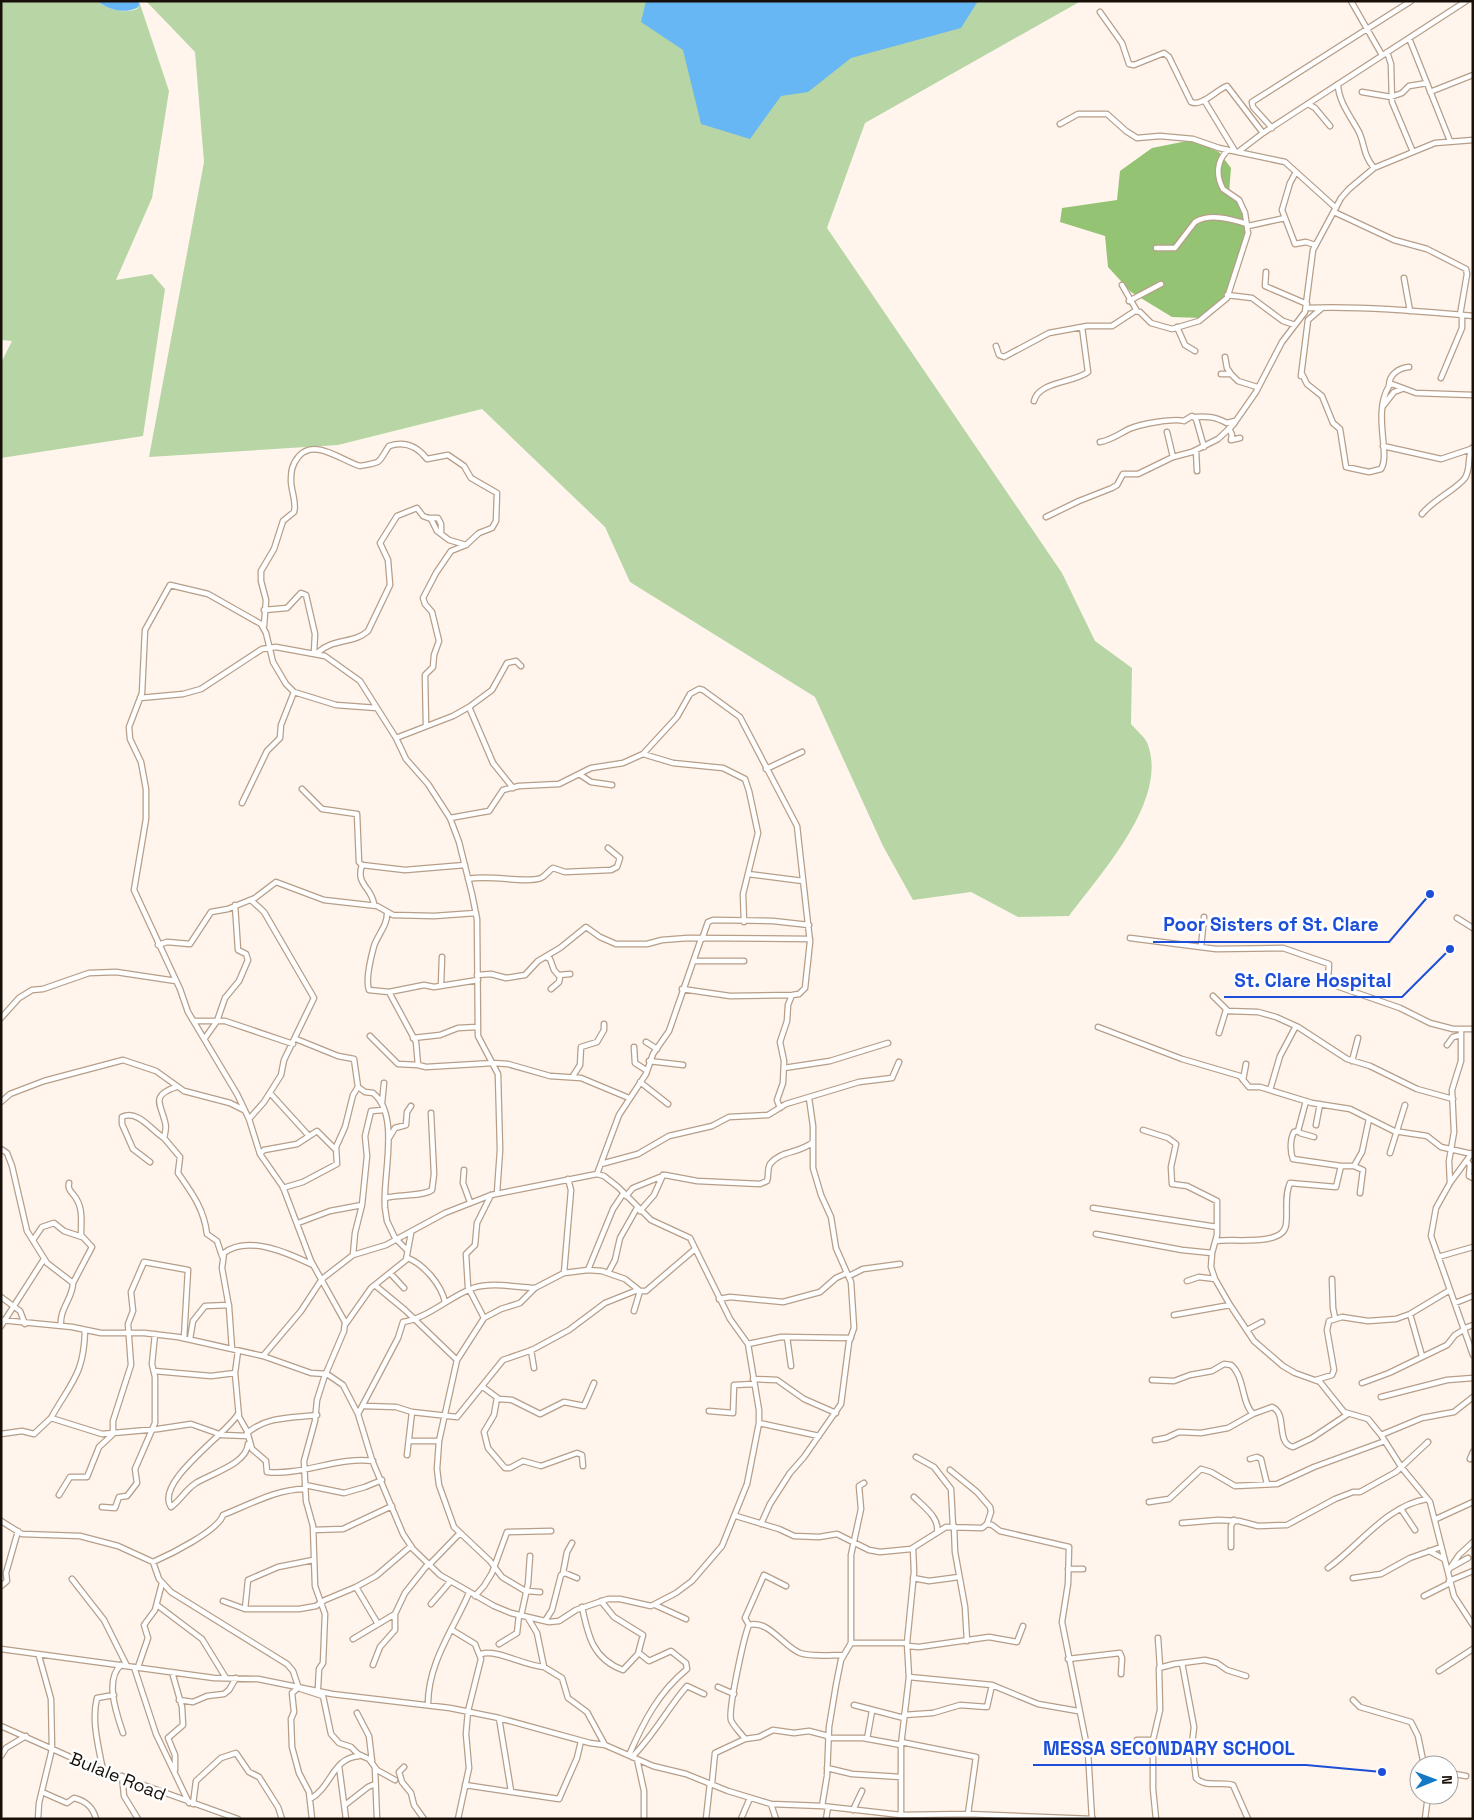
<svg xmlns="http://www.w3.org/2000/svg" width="1474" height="1820" font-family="'Space Grotesk',sans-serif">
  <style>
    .green { fill: #b8d5a6 }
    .forest { fill: #94c374 }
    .water { fill: #66b7f3 }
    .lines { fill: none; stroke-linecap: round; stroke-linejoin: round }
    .minor-casing { stroke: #b69e89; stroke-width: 7 }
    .minor { stroke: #fff; stroke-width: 4.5 }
    .labels { text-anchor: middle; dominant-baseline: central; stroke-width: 5; stroke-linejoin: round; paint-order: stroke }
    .street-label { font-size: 18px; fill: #170f08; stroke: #fff }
    .leader { fill: none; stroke: #1d4ed8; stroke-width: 2 }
    .callout-dot { fill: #1d4ed8; stroke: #fff; stroke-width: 2 }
    .callout-label { font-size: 19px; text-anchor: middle; font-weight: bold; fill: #1d4ed8; stroke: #fff; stroke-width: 5; stroke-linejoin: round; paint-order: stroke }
  </style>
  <rect width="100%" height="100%" fill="#fff5ec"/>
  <path class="green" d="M1,1H97C109,10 123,14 137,9L140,4L169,91L152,198L116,280L152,274L165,289L143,436L1,458V363L12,341L1,340Z
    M146,1H1081L865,123L827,228L1062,573L1095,641L1132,668L1131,724C1136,730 1146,738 1148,745C1168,801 1100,874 1069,916L1018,917L971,892L913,900L883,846L815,697L630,582L605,527L482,409L338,445L149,457L204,162L195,52Z"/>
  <path class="forest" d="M1192,140L1219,152L1231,168L1229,194L1238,199L1242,209L1247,235L1226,296L1201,318L1172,317L1131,292L1108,267L1105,236L1060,222L1062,208L1117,200L1120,171L1152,148Z"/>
  <path class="water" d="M97,1H137L140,4L137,8C123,14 109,10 97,1Z
    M646,1H978L961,28L851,58L808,92L781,96L750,139L701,124L683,50L641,22Z"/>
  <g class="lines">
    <defs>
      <path id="minor" d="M1351,1L1382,55
        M1100,12L1122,43L1129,64L1134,65L1164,53L1169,57L1191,102C1202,107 1216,90 1227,86L1263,133
        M1409,38L1450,141
        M1387,52L1391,64L1392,102L1413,152
        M1338,84C1338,101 1351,117 1359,132C1365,145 1363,155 1374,168
        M1362,92L1391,97L1402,93L1409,86L1427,83
        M1430,92L1473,75
        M1204,100L1235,151
        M1308,104L1315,108L1330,126
        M1060,124L1078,114H1107L1126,131L1137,138L1160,136L1193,139L1219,148L1285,162L1336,208
        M1272,128L1253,107L1252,102L1411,1
        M1238,152L1263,133L1466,1
        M1296,172L1290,183L1282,210L1295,244L1306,242L1315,245
        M1334,212L1394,240L1427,249L1466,269L1467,274L1460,315
        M1248,226L1285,218
        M1156,248H1175L1195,222C1210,213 1231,219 1247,224
        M1266,272L1265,286L1307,304
        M1404,278L1410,311
        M1122,285L1137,311
        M1227,295L1252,298L1283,321L1295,325
        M1129,301L1161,284
        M1306,308C1362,306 1417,311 1473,316
        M1177,327L1185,345L1195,351
        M996,346L999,355L1004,357L1049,333L1087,326H1112L1135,311L1140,312L1151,323L1172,329L1199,321L1227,298L1248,233L1245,213L1239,200L1223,189C1216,176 1216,161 1228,150
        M1225,357L1227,368L1231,374
        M1221,374H1231L1238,381L1257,387
        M1302,374L1307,384L1322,396L1333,423L1340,429L1346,467L1369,472L1381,469C1391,454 1372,414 1389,386L1392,384L1416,393L1473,395
        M1301,376L1308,320L1322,308
        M1441,378L1462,328V315
        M1389,386C1389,374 1399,368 1409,367
        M1034,401C1039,381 1074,383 1088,372L1082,327
        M1383,406L1394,392L1402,389
        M1195,417C1209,416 1215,417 1227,423L1235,421
        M1229,428L1232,435L1231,440L1240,438
        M1167,432L1173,457
        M1100,442C1111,440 1119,434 1129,429C1140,424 1174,418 1184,421L1192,416L1196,419L1204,447
        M1383,446L1441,459L1471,449
        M1196,450L1197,471
        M1422,514C1433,500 1457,489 1465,478C1471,468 1467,458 1472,448
        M1046,517L1079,501L1112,488L1117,485L1123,474H1138L1173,457L1192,452L1218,439L1233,425L1256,392L1282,342L1305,312L1313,250L1341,198L1349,189L1374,168L1413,152L1435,143L1473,140
        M429,518H438L441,524V533
        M264,610L287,608L301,593L306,595L315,634L314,652
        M264,626L266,600L261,581V571L274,549L283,521L294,512C297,502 291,491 291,481C291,471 292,464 299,456C315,438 342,461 360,466C383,462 377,464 389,446C404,441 417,446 427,459L448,455L464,466L471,478L497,493L496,521L492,528L479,533L466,545L451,551L436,573L423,598L425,604L432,612L439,641L434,655L433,667L425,675L426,725
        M317,653C333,638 354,644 368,631L390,585L388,560L380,543L397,516L417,508L423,516L431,519L437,531L449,540L466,545
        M140,698L183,694L201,689L262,649L276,647L325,656L360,681L377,708
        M469,707L493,763L513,788
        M396,738L453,716L469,707L492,690L507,663L516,661L521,666
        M643,754L673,763L723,768L745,779L749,791L758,833L743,894L744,922
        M766,769L802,752
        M579,774L591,782L612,785
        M302,789L322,809L357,814L359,862L362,865L405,870L465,865
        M242,803L267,751L280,738L281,725L294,692
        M450,818L489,811L503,790L519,786L559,784L591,768L623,763L643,754L677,717L690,694L699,689L703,690L740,717L797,826L810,942L805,988L799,994L792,995L730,996L682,989
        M362,865C355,885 373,888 374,905
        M748,874L803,881
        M468,879C490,874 525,884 541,878C546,876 548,871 553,868L565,872L611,870L617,867L620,858L608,848
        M387,912C388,925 378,934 374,946C371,957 365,979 369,990L389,992L424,985L434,987L478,980
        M1457,918L1473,928
        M1130,938L1216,949L1283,948L1329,964L1328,980L1331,984L1400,1008L1430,1023L1453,1029H1473
        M702,939L708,922L713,920L773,921L809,925
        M158,945L167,942L190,944L211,912L228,909L255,898L276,882L324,900L377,906L393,915L434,916L476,913
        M1201,947L1204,917
        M546,957L550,959L554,970L560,977L559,982L551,989
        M694,961H744
        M477,975L491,974L506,978L525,975L538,961L560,948L586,927L600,937L616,944H647L662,940L688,938L810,939
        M559,975L570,974
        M441,985L442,957
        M389,992L416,1042L418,1065L426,1067L493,1063
        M1213,996L1228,1011L1258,1012L1276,1017L1298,1027L1347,1059L1370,1066L1417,1089L1453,1099
        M1,1018L19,998L32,990L43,989L89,973L116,972L176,981
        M194,1021H225L293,1044
        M1098,1027L1182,1059L1240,1076L1249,1087H1260L1312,1103L1350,1109L1394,1131L1427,1136L1441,1147L1472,1154
        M1219,1033L1226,1010
        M370,1036L398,1064L418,1065
        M205,1038L217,1021L225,998L239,981L248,960L246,954L238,950L235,905
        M413,1038L440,1035L458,1028L477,1027
        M296,1039L338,1056L354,1059L358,1087L365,1092L373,1093C401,1115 382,1177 385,1208L387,1221L396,1240
        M646,1042L657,1049
        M1447,1045L1453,1037L1461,1035
        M634,1047L635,1063L646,1070
        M649,1061L683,1065
        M1352,1061L1358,1038
        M493,1063L508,1064L550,1076L581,1078L629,1098
        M784,1068L830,1061L888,1043
        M573,1076L580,1065L581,1047L597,1042L604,1030V1024
        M1243,1080L1246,1064
        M640,1082L668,1104
        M176,1087C150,1096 161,1104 165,1122C167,1128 165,1133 164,1138L180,1157L178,1173C192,1193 204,1209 207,1234L217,1241L222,1256
        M1270,1090L1280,1056L1296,1026
        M270,1093L309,1136
        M1306,1101L1298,1131L1300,1133L1314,1137
        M1,1102L10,1094L44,1081L123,1060L156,1071L184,1091L230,1103L244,1110
        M382,1103L384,1083
        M780,1108L777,1100L783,1083L784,1061L780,1042L787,1021L788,1005L792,995
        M249,1119L264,1102L281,1075L284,1060L314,998L264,912L251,900
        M1316,1125L1320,1104
        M1143,1130L1168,1138L1176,1144L1171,1167L1172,1184L1187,1186L1217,1201V1235L1212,1253L1211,1267L1215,1279L1230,1305L1254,1341L1283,1366L1295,1373L1320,1382L1344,1412L1368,1419L1381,1435L1402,1468L1430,1502L1454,1596L1473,1625
        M1298,1131L1294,1132C1290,1139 1290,1152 1293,1159L1341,1166
        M389,1138L395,1128L406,1125L407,1112L411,1106
        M1,1149L7,1153L12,1166L27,1231L47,1263L73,1283C73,1298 59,1309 61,1326
        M1390,1153L1405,1105
        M1472,1153L1450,1183L1436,1208L1431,1236L1473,1355
        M260,1154L264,1150L297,1144L317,1131L336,1150
        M1467,1161L1470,1165L1469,1176L1473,1178
        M150,1162L133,1149L122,1124V1117C138,1109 152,1131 164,1138
        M601,1164L638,1154L669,1136L712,1126L729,1117L768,1115L786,1104L859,1082L892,1078L899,1062
        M1354,1166L1363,1170L1360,1193
        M464,1170L463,1183L470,1202
        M597,1174L619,1115L646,1074L653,1054L669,1031L701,939
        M69,1183C67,1191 74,1193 77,1200C83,1210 81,1224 81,1235L92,1247L73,1283
        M1450,1183L1449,1161L1454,1132L1452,1090L1461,1061V1030
        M283,1188L303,1182L337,1164L336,1147L345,1127L353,1095L358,1087
        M626,1196L633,1188L665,1175L697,1181L760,1184L767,1181C769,1176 767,1169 770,1164C781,1150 799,1154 813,1142
        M385,1198C398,1194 421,1197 432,1190L434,1174L431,1113
        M1093,1208L1217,1227
        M640,1211L654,1195L663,1175
        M298,1223L330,1211L362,1205
        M1096,1234L1182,1250L1212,1253
        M33,1240L42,1227L54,1223L64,1231L82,1237
        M397,1240L407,1250
        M1216,1241C1231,1238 1283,1247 1286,1225C1288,1211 1284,1196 1290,1183L1336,1187L1341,1166H1354L1362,1152L1369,1119
        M353,1255L355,1233L362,1205L367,1156L365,1136L371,1111L384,1110
        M1438,1257L1473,1247
        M408,1258C424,1265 441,1284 445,1302
        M588,1270L613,1209L623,1194
        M564,1273L571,1190L568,1179
        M608,1273L615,1260L620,1238L637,1208
        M391,1274L404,1288
        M849,1276L863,1269L900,1264
        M1332,1279L1333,1308L1335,1318
        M1187,1281L1199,1277L1215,1279
        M376,1286L405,1310L457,1360
        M1,1297L20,1311L25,1324
        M719,1299L730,1297L783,1302L820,1292L836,1278L847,1273
        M1455,1303L1473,1296
        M1410,1314L1422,1356
        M1174,1315L1230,1305
        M484,1318L468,1287L466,1254L475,1245L477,1223L491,1195
        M1,1320L72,1327L101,1333H144L178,1337L263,1356L311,1373L327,1374L343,1385L358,1414L372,1460L403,1534L413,1549L440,1575L494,1606L511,1613L549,1622L559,1621L576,1610L608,1599H620L651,1606L676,1593L692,1581L722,1546L747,1484L759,1423V1410L748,1344L730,1319L690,1238L651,1220L618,1187L604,1176L597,1174L491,1195L445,1213L386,1245L353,1255L322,1279L301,1311L263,1356
        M345,1325L371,1288L406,1260L411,1233
        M1,1326L44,1259
        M1465,1328L1473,1325
        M1247,1330L1262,1322
        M787,1337L791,1366
        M190,1339L193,1321L205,1306L229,1305
        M748,1344L781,1337L851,1338
        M232,1349L229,1307L222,1268L224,1253C248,1234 290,1254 313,1265
        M531,1350L534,1368
        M238,1351L235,1373L239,1417L247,1431L252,1449L266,1461L267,1472C302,1476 339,1456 373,1461
        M154,1371L211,1376L235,1373
        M753,1379L777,1380L804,1399L836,1413
        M1152,1380L1174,1381L1190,1375L1212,1371L1224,1364L1231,1365C1245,1377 1241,1402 1253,1414
        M1316,1380L1332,1375L1334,1370L1327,1330L1329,1321L1342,1317L1368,1321L1396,1319L1410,1314L1450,1290
        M1362,1383L1389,1373L1447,1345L1455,1335L1465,1329
        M483,1387L499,1399L512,1400L540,1414L564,1402L584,1406L594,1383
        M1381,1397L1447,1380L1473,1378
        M497,1398L494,1415L484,1432L488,1448L505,1468H510L523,1461L541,1466L577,1453L582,1455L583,1466
        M364,1406L396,1407L412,1412L457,1417L503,1360L532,1350L569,1330L605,1303L635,1291H646L695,1249
        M709,1411L733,1413L734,1385L754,1384
        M238,1414C228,1433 154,1482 171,1507C180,1501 186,1489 196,1483C210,1474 247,1464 248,1444
        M358,1414L398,1338L403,1322C428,1318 449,1297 473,1288C492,1282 515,1287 535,1288
        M51,1418C71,1382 84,1375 85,1330
        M759,1423L819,1436
        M247,1433C268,1416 291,1418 317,1415
        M1,1434L22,1431L34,1434L51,1418L102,1434L158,1429L191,1424L222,1435L248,1436
        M1381,1435L1422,1418L1454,1412L1473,1397
        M1155,1440L1166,1438L1179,1432L1201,1433L1228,1428L1253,1414L1272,1407C1288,1413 1275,1443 1293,1447L1312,1438L1348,1414
        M409,1441H439
        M407,1455L412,1412
        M916,1457L934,1467L951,1489L953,1526
        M1250,1459L1257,1457L1261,1459L1267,1484
        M1470,1459L1473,1452
        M305,1485L344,1493L365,1487L382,1480
        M59,1495L70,1477H87L99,1447L113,1434V1421L131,1365L128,1324L133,1311L131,1292L144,1262L188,1270L184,1338
        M914,1497C923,1506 940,1518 937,1532
        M1149,1502L1169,1499L1201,1469L1211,1472L1235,1486L1277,1484L1314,1467L1385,1441
        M102,1507L115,1508L119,1497L127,1496L137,1483L135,1469L155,1423V1377L152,1364L155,1334
        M1401,1509L1415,1530
        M736,1516L779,1529L794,1536L819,1537L837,1534L869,1550L880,1552L911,1549L946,1527L982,1528L987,1524L991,1512L990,1507L977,1492L950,1470
        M1436,1519L1473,1502
        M1,1521L22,1534L80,1536L118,1546L153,1562C169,1555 218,1531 223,1515C249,1505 276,1489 305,1489
        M1182,1523L1218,1520L1239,1521L1258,1526L1287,1525L1335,1499L1353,1492H1360L1396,1472L1428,1442
        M761,1524L770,1504L790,1473L804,1457L841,1404L849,1342L854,1328L851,1282L836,1248L831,1217L821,1195L813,1168V1126L809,1098
        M987,1524L992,1525L1000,1531L1069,1547L1068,1584L1062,1622L1088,1752L1092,1819
        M954,1526L955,1552L965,1607L967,1641
        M313,1530L343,1529L392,1506
        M1231,1547V1526L1234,1520
        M1429,1551L1444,1559
        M153,1562L159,1579L171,1592L287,1664L293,1671L298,1686
        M429,1565L460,1533
        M1328,1568C1360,1545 1386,1506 1427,1499
        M1450,1568L1468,1558
        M1068,1569H1083
        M1448,1571L1459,1555L1473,1542
        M563,1573L567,1552L572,1543
        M913,1578L929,1581L959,1577
        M1353,1578L1381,1574L1410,1558L1441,1547
        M72,1579L104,1620L127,1666
        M1449,1581L1473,1571
        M1,1586L7,1581L6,1573L18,1531
        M356,1587L378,1624
        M527,1591L540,1592
        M527,1592L502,1577L490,1561L454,1527L439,1485L437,1469L439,1441L457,1360L484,1318L501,1309L520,1303L535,1288L564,1273L588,1270L602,1271L625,1279L640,1291L634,1311
        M475,1596L484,1586L492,1573L507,1532L551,1531
        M1424,1596L1450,1583
        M223,1601L245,1609H299L316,1606L325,1600L356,1587L376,1576L411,1546
        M431,1604L450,1582
        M157,1605L202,1639L226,1678
        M655,1605L686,1619
        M582,1607C588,1636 593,1659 623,1670L638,1654L643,1635L614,1617L601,1601
        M245,1609L248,1580L278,1567L313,1560
        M521,1616L528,1584L530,1556
        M528,1618L537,1633L544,1667L562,1678L568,1698L587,1712L605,1745
        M545,1621L552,1610L561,1575L565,1573L577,1578
        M749,1625L745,1618L764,1575L786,1586
        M452,1630L475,1644L481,1659L468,1711L466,1734L469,1768L458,1819
        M1158,1638L1160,1667
        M353,1639L395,1614
        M851,1643H907
        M499,1644L517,1633L519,1615
        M908,1646L919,1647L989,1637L1017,1642L1023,1626
        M1,1649L214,1678L258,1679L332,1694L450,1708L499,1718L590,1743L605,1745L653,1766L686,1774L728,1791L771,1804L822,1806L901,1815L968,1814L1093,1819
        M481,1654C498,1649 524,1666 544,1667
        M1068,1659L1120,1653L1122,1658L1121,1674
        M1182,1663L1194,1727L1192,1744L1196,1778C1205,1788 1222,1781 1233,1785L1248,1819
        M121,1665C104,1680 117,1715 123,1733
        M373,1665L380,1647L395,1630V1614L405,1593L428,1564
        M134,1667L156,1734L189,1803
        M138,1667L148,1638L144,1625L155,1610L162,1583
        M1439,1671L1473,1649
        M172,1672L182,1707L183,1725L168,1738L175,1755V1770
        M909,1677L992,1685L1038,1704L1078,1711
        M718,1687L734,1694
        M298,1688L292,1693L294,1712L291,1719L292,1747L299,1773L309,1792L312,1819
        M318,1688L319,1669L323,1663L325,1614L315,1586L313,1526L306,1501L304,1461L315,1421L317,1400L324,1378L344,1331L345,1322L311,1261L283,1187L260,1154L249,1119L237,1094L188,1012L180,989L134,890L146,819V789L141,762L130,739L129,727L142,693L145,630L170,585L208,594L261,624L266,633L273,662L286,684L294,692L336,705L377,708L396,738L406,759L428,784L450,818L459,842L472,894L477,919L478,1036L498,1074L500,1150L497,1193
        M301,1689L323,1696L331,1734L339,1743L351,1747L358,1754L369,1759L377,1770L395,1780
        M179,1700L193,1702L207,1696L224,1694L229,1690L236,1678
        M1353,1700L1360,1707L1411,1722L1418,1736L1424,1765
        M428,1704C428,1663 453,1630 469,1593
        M854,1705L904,1718
        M357,1713L369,1736L372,1761
        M904,1715L933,1713L960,1705L987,1707L992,1685
        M499,1718L511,1791
        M1,1726L88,1765L238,1819
        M828,1738H863L901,1745
        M745,1739C741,1733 733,1726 731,1720C728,1710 744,1636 749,1625C768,1619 784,1647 800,1653C812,1657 830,1655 843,1655
        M867,1739L872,1711
        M1137,1740H1153
        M901,1742L976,1757L968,1814
        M629,1755C644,1721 658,1693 687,1669L686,1663L671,1651L649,1661L639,1653
        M1,1756L6,1748L26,1736
        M632,1757C654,1735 667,1709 687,1686L704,1694
        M637,1759L644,1791V1819
        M339,1766L346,1819
        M404,1767L399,1772L402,1782L411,1793L414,1805L424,1819
        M375,1768L377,1819
        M827,1768L852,1774L901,1777
        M103,1771C99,1748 91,1721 97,1698L114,1695
        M1449,1773L1466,1776
        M122,1776L124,1796L138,1819
        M712,1783L715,1753L745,1739L759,1737L773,1730L794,1733L809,1731L828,1736
        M465,1785L559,1799L577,1758L581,1741
        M42,1792L67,1803L74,1798C86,1801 93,1807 96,1819
        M310,1799C332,1787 332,1758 359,1756
        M193,1804L196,1781L221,1758L236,1753L249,1772L259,1777L278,1807L282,1819
        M771,1804L776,1819
        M345,1805L368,1787L375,1784
        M822,1806L827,1776L829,1727L836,1685L841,1660L851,1643V1555L861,1509L859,1486L864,1483
        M853,1810L862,1791
        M901,1815V1745L909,1677L907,1643L914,1572L913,1548
        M38,1819L39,1803L52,1749L51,1699L39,1656
        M706,1819L710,1783
        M741,1819L750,1798
        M826,1819L828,1807
        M1156,1819L1153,1789V1740L1160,1710L1159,1668L1174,1664L1205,1660L1217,1663L1227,1670L1246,1676
        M1425,1819L1428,1795"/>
    </defs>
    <use href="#minor" class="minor-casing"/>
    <use href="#minor" class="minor"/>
  </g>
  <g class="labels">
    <g class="street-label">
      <text transform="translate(118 1776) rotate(22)">Bulale Road</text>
    </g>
  </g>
  <path class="leader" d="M1430 894L1389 942H1153M1450 949L1402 997H1224M1382 1772L1306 1765H1033"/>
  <g class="callout-dot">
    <circle cx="1430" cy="894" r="5"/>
    <circle cx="1450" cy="949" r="5"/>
    <circle cx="1382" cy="1772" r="5"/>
  </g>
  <g class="callout-label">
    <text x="1271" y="931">Poor Sisters of St. Clare</text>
    <text x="1313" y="987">St. Clare Hospital</text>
    <text x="1169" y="1755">MESSA SECONDARY SCHOOL</text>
  </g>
  <rect width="1474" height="1820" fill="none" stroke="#170f08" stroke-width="5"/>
  <g transform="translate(1434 1780) rotate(89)"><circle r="24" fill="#ffffff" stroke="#a29f9c"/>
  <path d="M0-4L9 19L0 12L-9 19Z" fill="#1479c5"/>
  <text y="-8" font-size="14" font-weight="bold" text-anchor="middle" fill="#170f08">N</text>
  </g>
</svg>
